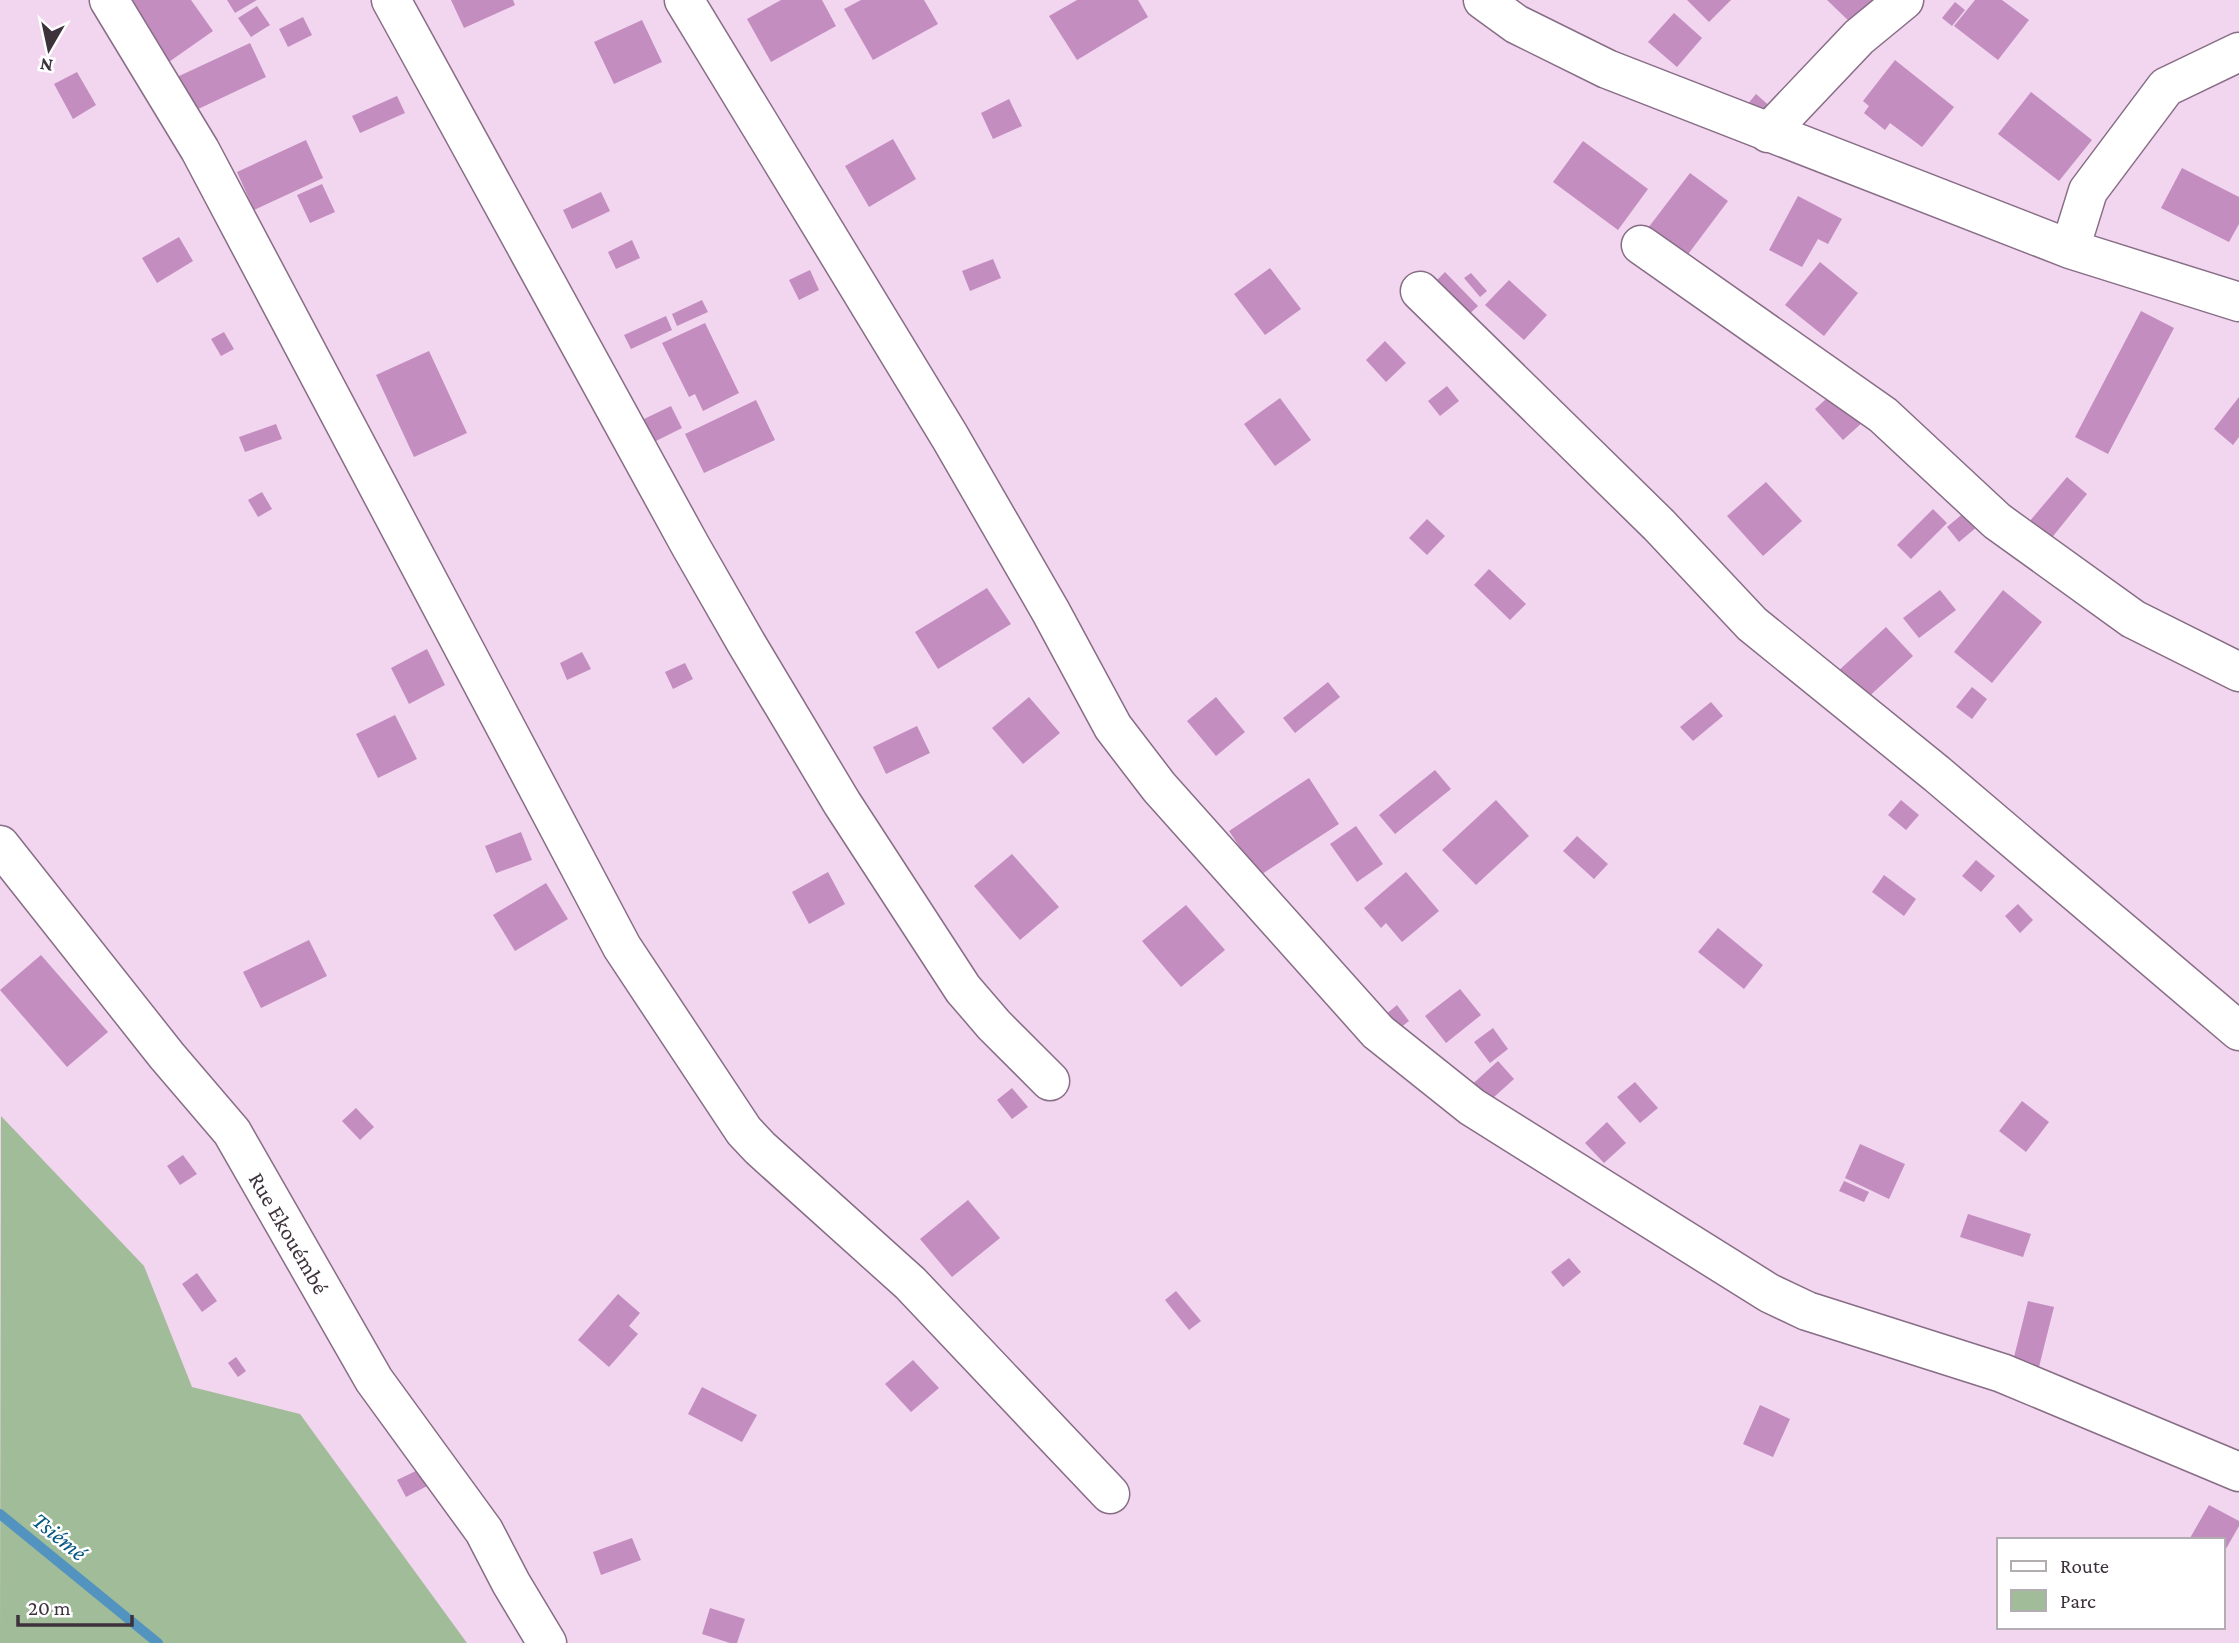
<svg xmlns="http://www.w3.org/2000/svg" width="2239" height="1643" font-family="'Crimson Pro',serif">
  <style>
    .green { fill: #a1bc98 }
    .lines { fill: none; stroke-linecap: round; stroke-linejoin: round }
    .stream { stroke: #5293bf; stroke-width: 10 }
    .building { fill: #c38dc0 }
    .minor-casing { stroke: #876d85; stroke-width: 41 }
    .minor { stroke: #fff; stroke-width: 38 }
    .labels { text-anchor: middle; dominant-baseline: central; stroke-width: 5; stroke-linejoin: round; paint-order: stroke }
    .street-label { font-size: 23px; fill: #3d323c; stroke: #fff }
    .water-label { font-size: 24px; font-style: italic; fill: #025682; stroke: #fff }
  </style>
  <rect width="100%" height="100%" fill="#f2d5ef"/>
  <path class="green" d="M1,1116L144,1266L192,1387L300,1414L467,1643H0Z"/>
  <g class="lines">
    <path class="stream" d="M0,1514L158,1643"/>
  </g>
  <path class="building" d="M121,0H191L213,31L166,64Z
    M227,0H257L235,13Z
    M451,0H513L515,5L464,28Z
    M781,0H822L836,26L771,62L747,19Z
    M861,0H924L938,24L873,60L844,9Z
    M1077,0H1138L1148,17L1077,60L1049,16Z
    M1687,0H1731L1709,22Z
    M1827,0H1877L1853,25Z
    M1975,0H2002L2029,20L1998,60L1954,26Z
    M1955,2L1965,10L1952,26L1942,18Z
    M257,6L270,25L251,37L238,18Z
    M1674,13L1702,38L1677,67L1648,42Z
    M303,17L312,35L288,47L279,29Z
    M642,20L662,62L614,84L594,42Z
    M250,43L266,77L194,111L177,77Z
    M1895,60L1954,107L1922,147L1890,123L1885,130L1864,113L1869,106L1863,101Z
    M77,72L96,105L73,119L54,84Z
    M2031,92L2092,140L2059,181L1998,134Z
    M1756,94L1772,108L1762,119L1746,106Z
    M397,96L405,113L360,133L352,116Z
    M1009,99L1022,126L993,139L981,113Z
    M893,139L916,179L869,207L845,166Z
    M306,140L323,178L254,210L237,172Z
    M1583,141L1648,189L1618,230L1553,182Z
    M2182,168L2239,197V224L2229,242L2161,208Z
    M1690,173L1728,201L1683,261L1645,232Z
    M322,184L335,212L310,223L297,195Z
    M601,192L610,211L572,229L563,210Z
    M1798,196L1842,219L1828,244L1818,239L1802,267L1769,250Z
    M179,237L193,261L157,283L142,258Z
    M632,240L640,258L616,269L608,252Z
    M993,259L1001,278L970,291L962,271Z
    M1820,262L1858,293L1824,336L1785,305Z
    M1270,268L1301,309L1265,335L1234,294Z
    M810,270L819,290L799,300L789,280Z
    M1445,272L1478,306L1464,319L1432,285Z
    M1471,273L1487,291L1480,297L1464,278Z
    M1509,280L1547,315L1524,340L1485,305Z
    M702,300L708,312L677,326L672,314Z
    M2141,311L2174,328L2108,454L2075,437Z
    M666,316L672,330L631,349L624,335Z
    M705,323L739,393L703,411L695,394L689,397L662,343Z
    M224,332L234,349L221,356L211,339Z
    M1385,341L1406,363L1386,382L1366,360Z
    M429,351L467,433L414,457L376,375Z
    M1447,386L1459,401L1440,416L1428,401Z
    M1835,391L1863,422L1843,440L1815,409Z
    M2239,397V437L2233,445L2214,429Z
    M1280,398L1311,440L1275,466L1244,424Z
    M756,400L775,440L704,473L685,434Z
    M671,406L682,428L652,443L642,420Z
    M276,424L282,439L245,452L239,437Z
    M2067,477L2087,494L2050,540L2029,522Z
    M1766,482L1802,521L1763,556L1727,516Z
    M262,492L272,509L258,517L248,500Z
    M1972,506L1984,521L1959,542L1947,527Z
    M1933,509L1947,523L1911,559L1897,545Z
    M1427,519L1445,536L1427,555L1409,538Z
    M1489,569L1526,604L1510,620L1474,585Z
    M987,588L1011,624L938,669L915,632Z
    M1940,590L1956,610L1919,638L1903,618Z
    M2003,590L2042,622L1992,683L1954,652Z
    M1886,627L1913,656L1863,702L1836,673Z
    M427,649L445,685L409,704L391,668Z
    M582,652L591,669L567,680L560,663Z
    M685,663L693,679L673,689L665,672Z
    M1328,682L1340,697L1295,733L1283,718Z
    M1972,687L1987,699L1972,719L1956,707Z
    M1029,697L1060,733L1023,764L992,728Z
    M1216,697L1245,732L1216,756L1187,721Z
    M1711,702L1723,716L1693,741L1680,727Z
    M395,715L417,759L378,778L356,734Z
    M917,726L930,753L886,774L873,747Z
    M1435,770L1451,789L1395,834L1379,815Z
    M1309,778L1339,824L1259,876L1229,831Z
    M1496,800L1529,836L1476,885L1442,850Z
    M1901,800L1919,815L1906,830L1888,815Z
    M1356,826L1383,864L1357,882L1330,844Z
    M521,832L532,860L496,873L485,846Z
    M1577,836L1608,864L1594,879L1563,851Z
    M1012,854L1059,907L1020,940L974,886Z
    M1976,860L1995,876L1981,892L1962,876Z
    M828,872L845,904L809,924L792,892Z
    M1406,872L1439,911L1402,942L1386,923L1381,928L1364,908Z
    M1884,875L1916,899L1904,916L1872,892Z
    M546,883L568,919L515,951L493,915Z
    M2018,904L2033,920L2020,933L2005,916Z
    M1186,905L1225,950L1181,987L1142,941Z
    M1718,928L1763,965L1744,989L1698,952Z
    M309,940L327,976L261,1008L243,972Z
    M41,955L108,1032L67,1067L0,990Z
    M1460,989L1481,1015L1446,1043L1425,1016Z
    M1397,1005L1409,1021L1391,1035L1379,1020Z
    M1493,1028L1508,1049L1490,1063L1474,1042Z
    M1498,1061L1514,1079L1483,1107L1467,1089Z
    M1635,1082L1658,1108L1640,1123L1617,1097Z
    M1012,1088L1028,1107L1012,1119L997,1100Z
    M2022,1101L2049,1122L2026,1152L1999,1131Z
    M356,1108L374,1127L360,1140L342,1121Z
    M1607,1122L1626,1143L1604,1163L1585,1143Z
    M1860,1144L1905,1164L1889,1199L1845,1178Z
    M183,1155L197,1174L180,1185L167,1166Z
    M1844,1181L1869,1192L1864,1202L1839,1191Z
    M968,1200L1000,1238L952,1277L920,1239Z
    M1968,1214L2031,1234L2023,1257L1960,1237Z
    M1569,1258L1581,1272L1563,1287L1551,1272Z
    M197,1273L217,1301L202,1312L182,1284Z
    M1176,1291L1201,1321L1189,1330L1165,1300Z
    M618,1294L640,1313L629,1326L638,1334L609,1367L578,1340Z
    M2028,1301L2054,1307L2039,1367L2013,1361Z
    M236,1357L246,1371L238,1377L228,1363Z
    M913,1360L939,1388L911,1412L885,1384Z
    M702,1387L757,1415L742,1442L688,1414Z
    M1760,1405L1790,1419L1773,1457L1743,1444Z
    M422,1468L431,1484L406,1497L397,1480Z
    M2209,1505L2239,1521V1526L2223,1554V1540L2190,1538Z
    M632,1538L641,1560L601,1575L593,1552Z
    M710,1608L745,1619L737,1643H730L702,1634Z"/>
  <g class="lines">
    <defs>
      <path id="minor" d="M109,0L200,150L622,947L744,1131L760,1148L910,1283L1110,1494
        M391,0L690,545L745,641L842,803L963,989L994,1025L1050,1081
        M684,0L950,437L1051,612L1113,727L1159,787L1378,1032L1472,1107L1769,1293L1807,1311L2002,1373L2239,1472
        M1483,0L1516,24L1607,69L2070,249L2239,302
        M1768,133L1859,37L1904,0
        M1641,245L1883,415L1997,521L2133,619L2239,672
        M2070,249L2088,191L2166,87L2239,52
        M1420,291L1659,525L1752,624L1937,774L2239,1031
        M0,845L167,1056L232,1132L374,1380L484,1531L511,1583L547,1643"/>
    </defs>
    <use href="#minor" class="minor-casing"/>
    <use href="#minor" class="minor"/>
  </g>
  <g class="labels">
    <g class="street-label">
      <text transform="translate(289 1233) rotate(60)">Rue Ekouémbé</text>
    </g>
    <g class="water-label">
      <text transform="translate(60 1536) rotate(39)">Tsiémé</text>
    </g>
  </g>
  <rect x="1997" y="1538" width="228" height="91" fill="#ffffff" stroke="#b1adb1" stroke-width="2"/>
  <rect x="2011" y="1561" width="35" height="10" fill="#ffffff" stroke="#b1adb1" stroke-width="2"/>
  <text x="2060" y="1573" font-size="21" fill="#3d323c">Route</text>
  <rect x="2011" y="1590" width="35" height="21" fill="#a1bc98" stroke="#b1adb1" stroke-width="2"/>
  <text x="2060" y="1608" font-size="21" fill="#3d323c">Parc</text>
  <g transform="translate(49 49) rotate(189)" stroke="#ffffff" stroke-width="5" paint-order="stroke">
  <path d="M0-5L12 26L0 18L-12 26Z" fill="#3d323c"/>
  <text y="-10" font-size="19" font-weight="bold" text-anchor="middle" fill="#3d323c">N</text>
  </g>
  <path d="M18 1615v10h114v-10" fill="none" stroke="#3d323c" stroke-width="3.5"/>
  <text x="28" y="1615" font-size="21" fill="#3d323c" stroke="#ffffff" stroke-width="5" paint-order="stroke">20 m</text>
</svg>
